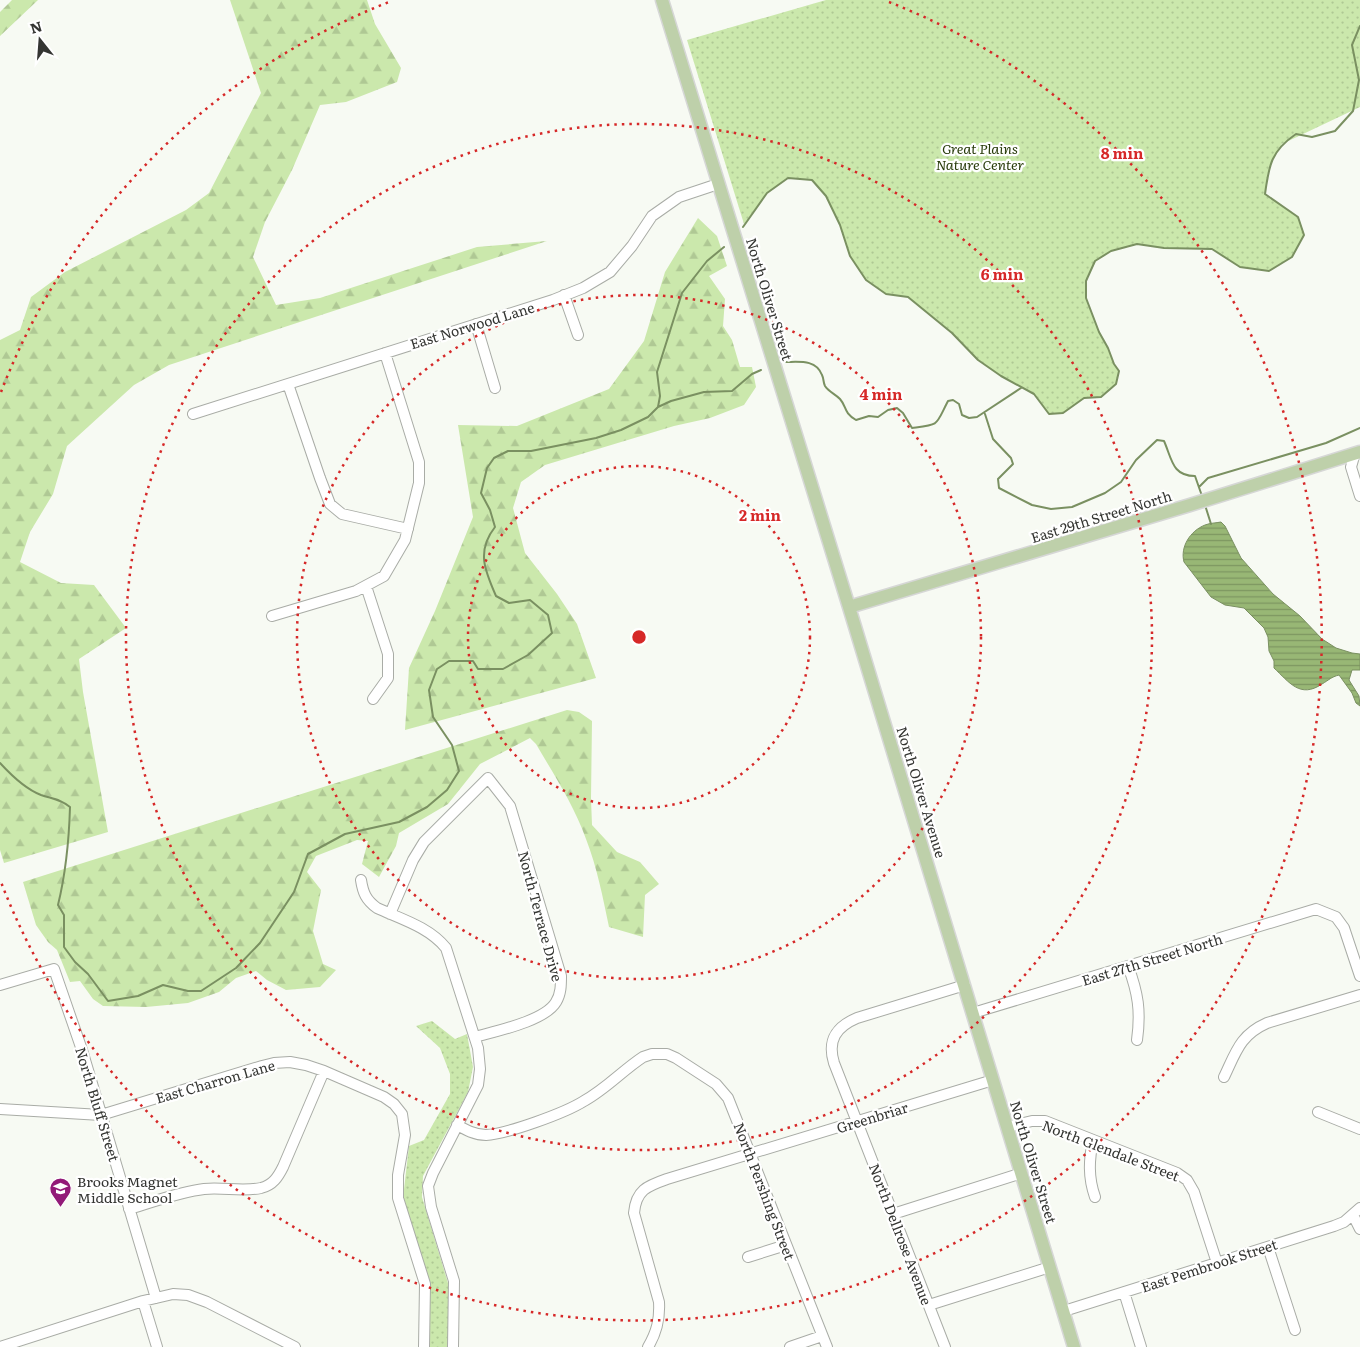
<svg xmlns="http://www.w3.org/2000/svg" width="1360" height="1347" font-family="Literata,serif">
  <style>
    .grass { fill: url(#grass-dots) }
    .forest { fill: url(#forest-firs) }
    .water { fill: url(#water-rules); stroke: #7a9061 }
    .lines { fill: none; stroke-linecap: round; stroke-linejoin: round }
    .stream { stroke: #7a9061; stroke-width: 2 }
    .minor-casing { stroke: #a9aca6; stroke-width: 12 }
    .major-casing { stroke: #d6d7d6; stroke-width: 15 }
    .minor { stroke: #fff; stroke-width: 10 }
    .major { stroke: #bed0aa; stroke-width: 12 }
    .ring { fill: none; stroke: #d62828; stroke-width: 2.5; stroke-dasharray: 2.5 5 }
    .labels { text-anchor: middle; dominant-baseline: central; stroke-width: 4.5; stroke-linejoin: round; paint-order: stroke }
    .park-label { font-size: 14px; font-style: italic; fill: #293c0b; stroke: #fff }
    .street-label { font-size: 14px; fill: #343532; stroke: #fff }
    .poi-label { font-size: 14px; fill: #343532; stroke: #fff; text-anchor: start }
    .centre { fill: #d62828; stroke: #fff; stroke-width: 2.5 }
    .ring-label { font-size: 15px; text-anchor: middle; font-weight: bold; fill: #d62828; stroke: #fff; stroke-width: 4.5; stroke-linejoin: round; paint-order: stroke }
  </style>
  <defs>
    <pattern id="grass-dots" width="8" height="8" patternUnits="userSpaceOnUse" patternTransform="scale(1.25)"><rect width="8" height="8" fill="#cbe8ac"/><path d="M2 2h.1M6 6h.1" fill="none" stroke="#afc894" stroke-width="1.8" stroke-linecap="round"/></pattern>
    <pattern id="forest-firs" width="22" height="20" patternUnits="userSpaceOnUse" patternTransform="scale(1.25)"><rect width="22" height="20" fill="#cbe8ac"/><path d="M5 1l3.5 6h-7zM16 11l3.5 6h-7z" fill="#afc894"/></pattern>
    <pattern id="water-rules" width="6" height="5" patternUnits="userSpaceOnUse" patternTransform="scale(1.25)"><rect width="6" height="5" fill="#98b775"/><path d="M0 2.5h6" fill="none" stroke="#7d9661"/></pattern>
  </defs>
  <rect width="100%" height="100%" fill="#f7faf3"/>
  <path class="grass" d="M826,0H1360V107L1282,144L1273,159L1268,173L1265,194L1298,217L1304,235L1292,257L1269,271L1240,267L1212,249L1164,248L1137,244L1111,251L1096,261L1086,281V298L1099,332L1108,348L1114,364L1119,371L1116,384L1101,397L1084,398L1063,413L1049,414L1034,394L1001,376L978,360L952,333L908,297L886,294L866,280L850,256L840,225L826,196L812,180L788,178L767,193L744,224L687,40Z
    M432,1021L455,1039L467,1034L473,1067L468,1092L423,1176L422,1197L448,1283V1347H428L429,1283L403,1198L409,1146L424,1140L450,1094V1074L440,1048L416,1026Z"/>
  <path class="forest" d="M12,0H38L0,36V12Z
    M230,0H367L375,24L401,68L397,82L346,102L320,105L292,170L265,222L253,257L276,305L320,298L477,247L547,241L169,365L134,385L67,446L53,494L30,532L20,562L61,583L94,585L126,628L79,659L83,692L108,832L4,863L0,850V340L20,330L31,297L65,272L186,210L209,193L261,93Z
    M698,218L717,236L727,266L709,276L725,299L723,326L732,340L740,367H752L756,387L744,405L710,418L674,426L545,465L521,482L513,508L525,553L557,594L577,624L596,678L405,730L409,668L435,611L473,517L458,425L517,426L609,389L644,341L665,272Z
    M567,710L579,712L592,721L591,799L592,825L617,852L640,862L659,884L645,895L643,937L609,927C603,898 597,867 586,839C574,805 554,775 536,744L530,738L480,764L448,804L399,833L396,846L379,877L362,864L368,841L357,840L316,856L307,872L321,890L313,931L323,964L336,970L320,987L286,990L267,980L256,971L236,978L219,992L188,1003L146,1007L103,1006L93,999L80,981L70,982L57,950L48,942L36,925L23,882Z"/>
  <path class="water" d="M1221,522L1225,526L1241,558L1273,594L1300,616L1322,639L1336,648L1352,653L1360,654V670H1352L1349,680L1359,696L1360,706L1356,703L1352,693L1339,675C1331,677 1329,680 1322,684C1300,699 1289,682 1274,668V661L1269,651L1268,637L1264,628L1244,608L1225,605L1211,597L1184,562C1180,547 1190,531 1205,525C1210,523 1216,523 1221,522Z"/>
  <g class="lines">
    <path class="stream" d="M743,227L767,193L788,178L812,180L826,196L840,225L850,256L866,280L886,294L908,297L952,333L978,360L1001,376L1034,394L1049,414L1063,413L1084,398L1101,397L1116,384L1119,371L1114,364L1108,348L1099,332L1086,298V281L1095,261L1111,251L1137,244L1164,248L1212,249L1240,267L1269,271L1292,257L1304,235L1298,217L1265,194C1269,165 1271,151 1296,134L1312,137L1335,131L1353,111L1359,80L1352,45L1360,26
      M785,362C799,362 816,359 822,375C824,379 823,382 825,386C829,392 835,394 840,399C847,407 843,412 856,420L869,416L878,417L888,410L897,408L903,413L912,428C941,424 935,426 948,401L953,400L959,404L962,415L969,418L977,417L1021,388
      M658,407L671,401L704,392L732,391L752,374L761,370
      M985,414L993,439L1011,458L1013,464L998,479L999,488L1032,505L1051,509L1072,507L1105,493L1121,482L1136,460L1157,440L1164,441C1172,459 1172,476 1195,476L1202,496
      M1199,487L1208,478L1326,443L1360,428
      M1205,505L1211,524
      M0,763C11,775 25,789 41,795C53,799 60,799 70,807C69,841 66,872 58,905L64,915V947L75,962L88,974L108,1001L138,996L163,985L188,991H201L236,968L260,943L294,892L308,854L345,834L399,822L427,807L447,790L459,771L452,745L433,717L429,690L437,669L449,661H473L478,669H503L528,655L552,633L548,615L530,600L509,603L496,596C485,571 476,551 495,527L490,510L481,493L487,468L494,458L508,451H531L596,438L621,430L648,417L658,407L660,396L657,372L682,293L707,261L724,247"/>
    <defs>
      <path id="minor" d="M564,295L578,335
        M476,324L495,388
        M288,384L320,478L330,504L342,514L408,529
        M193,414L553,300L583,288L610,272L632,246L652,216L679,197L718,184
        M1355,453L1351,467L1360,496
        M366,586L388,654V678L373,699
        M272,616L356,591L384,576L405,540L419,483V462L385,353
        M361,880C363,893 366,900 377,908C401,919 429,927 446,948L478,1048L480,1069L478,1085L433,1173L428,1186L431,1207L454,1281L453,1347
        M390,914L413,860L424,842L488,778L510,806L561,976C561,985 561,994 556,1002C545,1021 496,1031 475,1037
        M1128,966C1138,993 1141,1011 1137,1040
        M0,985L54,969L82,1050L156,1298
        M973,1013L1316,909L1336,917L1344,928L1360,976
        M1224,1077C1236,1052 1240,1035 1267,1023L1360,995
        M0,1109L101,1115L262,1066L274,1063L290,1062L306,1065L324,1071L384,1097L394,1104L402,1114L405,1135L398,1175V1198L425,1284L424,1347
        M1318,1112L1360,1129
        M457,1125C466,1130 475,1135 486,1135C507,1134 565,1113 584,1101C606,1089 623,1070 643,1057L652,1054H667L676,1058L716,1084L728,1098L827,1347
        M1007,1127L1032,1121H1045L1177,1173L1187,1180L1194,1192L1217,1263
        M1093,1140C1089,1160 1088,1177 1095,1197
        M129,1209C154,1202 178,1192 204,1189C223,1187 243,1192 261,1188C273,1185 278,1177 283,1167L324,1071
        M893,1214L1022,1173
        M1353,1215L1360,1229
        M1268,1247L1295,1330
        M748,1257L786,1245
        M1124,1292L1141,1347
        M143,1301L157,1347
        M929,1305L1050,1267
        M1064,1311L1334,1226L1344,1222L1360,1208
        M0,1347L143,1301L173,1294L188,1295L207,1302L295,1347
        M648,1347C657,1332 660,1319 659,1302L634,1213C636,1190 647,1186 667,1179L993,1080
        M790,1347L822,1336
        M945,1347L834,1063C827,1040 836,1027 857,1018L965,985"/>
      <path id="major" d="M662,0L849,607L1074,1347
        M849,607L1190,505L1360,452"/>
    </defs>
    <use href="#minor" class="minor-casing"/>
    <use href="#major" class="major-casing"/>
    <use href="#minor" class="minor"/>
    <use href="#major" class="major"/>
  </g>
  <g class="ring">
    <circle cx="639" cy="637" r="171"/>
    <circle cx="639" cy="637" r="342"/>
    <circle cx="639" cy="637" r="513"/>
    <path d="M1 392A683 683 0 0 1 389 2M889 2A683 683 0 1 1 1 882"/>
  </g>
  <defs>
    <symbol id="school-pin" viewBox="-11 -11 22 30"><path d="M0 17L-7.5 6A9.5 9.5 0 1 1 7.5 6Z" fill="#921a78" stroke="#fff"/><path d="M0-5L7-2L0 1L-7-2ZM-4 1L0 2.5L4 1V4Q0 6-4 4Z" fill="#fff"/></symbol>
  </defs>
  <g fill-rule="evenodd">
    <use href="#school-pin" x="48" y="1176" width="25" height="34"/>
  </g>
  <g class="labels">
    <g class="park-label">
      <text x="980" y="148">Great Plains<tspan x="980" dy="16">Nature Center</tspan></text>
    </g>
    <g class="street-label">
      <text transform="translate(770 299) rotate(73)">North Oliver Street</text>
      <text transform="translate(472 325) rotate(-17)">East Norwood Lane</text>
      <text transform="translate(1101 516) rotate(-17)">East 29th Street North</text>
      <text transform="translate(922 792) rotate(73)">North Oliver Avenue</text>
      <text transform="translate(541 916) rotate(75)">North Terrace Drive</text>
      <text transform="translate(1152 959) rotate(-17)">East 27th Street North</text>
      <text transform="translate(215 1081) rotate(-16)">East Charron Lane</text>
      <text transform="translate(98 1104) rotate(73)">North Bluff Street</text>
      <text transform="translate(872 1117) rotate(-17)">Greenbriar</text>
      <text transform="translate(1111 1150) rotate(21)">North Glendale Street</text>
      <text transform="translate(1034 1162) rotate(73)">North Oliver Street</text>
      <text transform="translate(765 1191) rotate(69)">North Pershing Street</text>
      <text transform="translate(901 1234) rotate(69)">North Dellrose Avenue</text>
      <text transform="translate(1209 1265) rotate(-18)">East Pembrook Street</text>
    </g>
    <g class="poi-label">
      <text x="77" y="1181">Brooks Magnet<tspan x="77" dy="16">Middle School</tspan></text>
    </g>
  </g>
  <circle cx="639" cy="637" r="8" class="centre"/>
  <g class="ring-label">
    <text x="1122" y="159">8 min</text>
    <text x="1002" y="280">6 min</text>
    <text x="881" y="400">4 min</text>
    <text x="760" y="521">2 min</text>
  </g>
  <g transform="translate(40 40) rotate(343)" stroke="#ffffff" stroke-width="4" paint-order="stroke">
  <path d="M0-4L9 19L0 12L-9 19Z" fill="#343532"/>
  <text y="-8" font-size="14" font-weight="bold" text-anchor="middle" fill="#343532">N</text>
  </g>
</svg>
